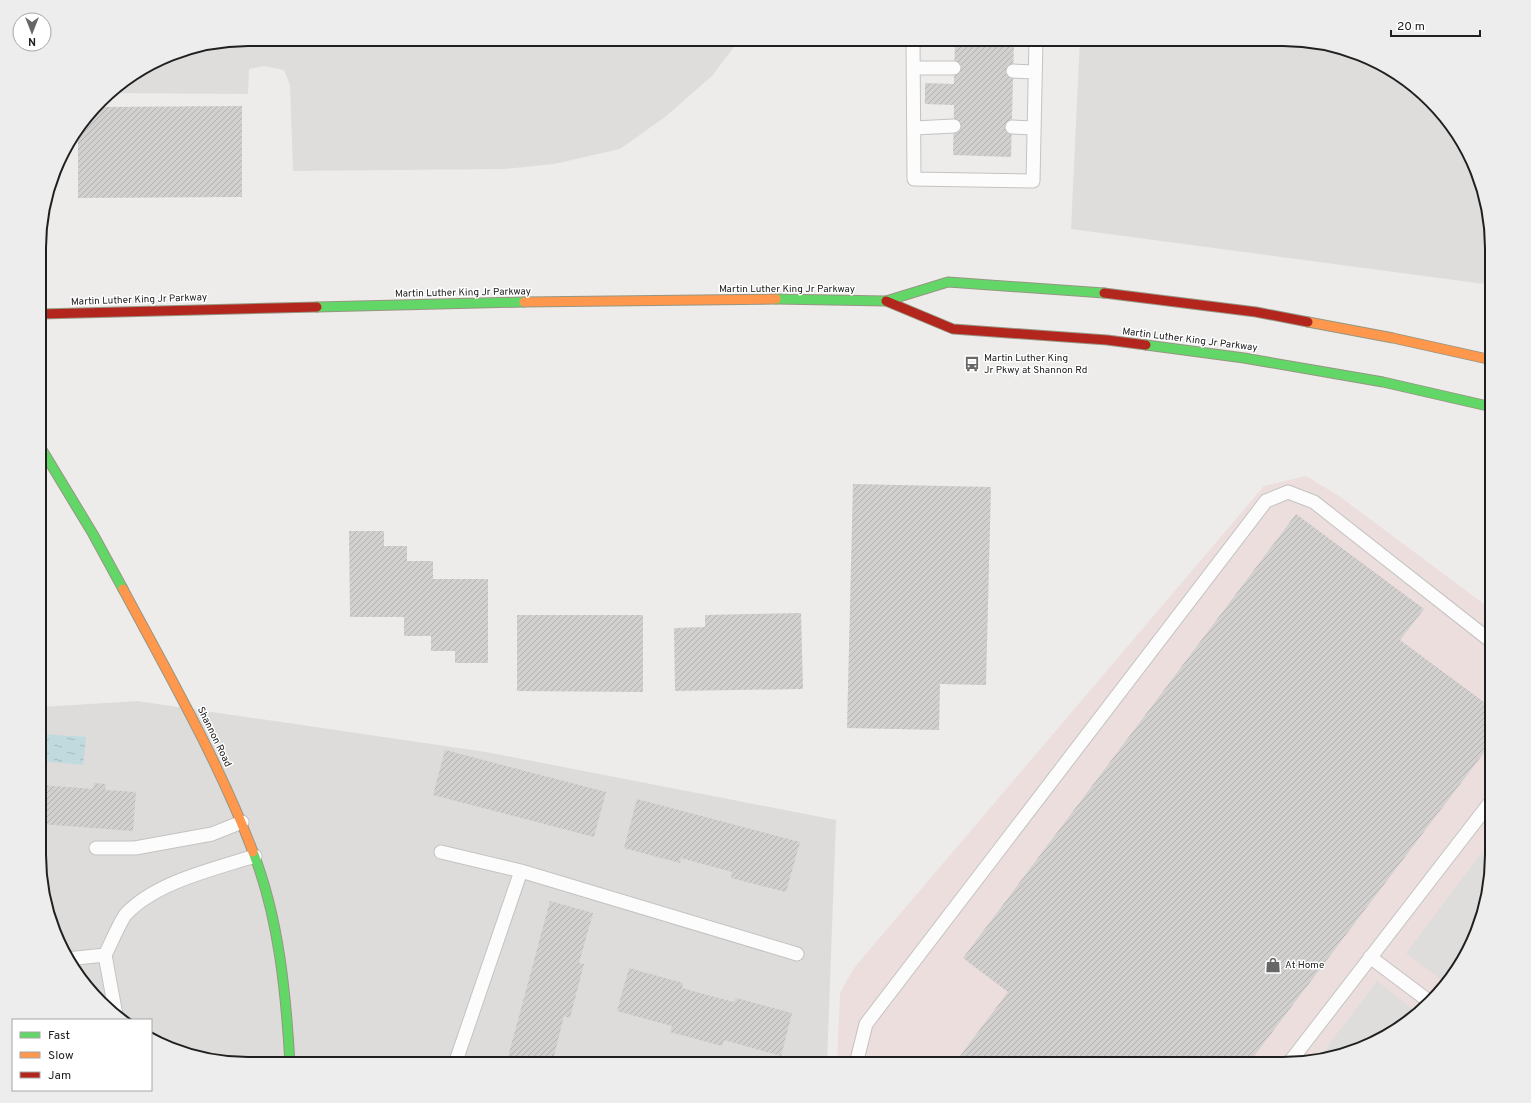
<svg xmlns="http://www.w3.org/2000/svg" width="1531" height="1103" font-family="Overpass,sans-serif">
  <style>
    .residential { fill: #dddcdb }
    .commercial { fill: #ebdedd }
    .parking { fill: #dedddc }
    .water { fill: url(#water-ripples) }
    .building { fill: url(#building-hatch) }
    .lines { fill: none; stroke-linecap: round; stroke-linejoin: round }
    .lane-casing { stroke: #c4c3c2; stroke-width: 15 }
    .fast-casing { stroke: #969683; stroke-width: 11 }
    .slow-casing { stroke: #969683; stroke-width: 11 }
    .jam-casing { stroke: #969683; stroke-width: 11 }
    .lane { stroke: #fcfcfc; stroke-width: 13 }
    .fast { stroke: #63d668; stroke-width: 9 }
    .slow { stroke: #ff974d; stroke-width: 9 }
    .jam { stroke: #b3261e; stroke-width: 9 }
    .labels { text-anchor: middle; dominant-baseline: central; stroke-width: 3; stroke-linejoin: round; paint-order: stroke }
    .street-label { font-size: 10px; fill: #202020; stroke: #fff }
    .poi-label { font-size: 10px; fill: #202020; stroke: #fff; text-anchor: start }
    .rim { fill: none; stroke: #202020; stroke-width: 2 }
  </style>
  <defs>
    <pattern id="water-ripples" width="26" height="14" patternUnits="userSpaceOnUse"><rect width="26" height="14" fill="#c0dade"/><path d="M2 4q2-2 4 0t4 0M15 11q2-2 4 0t4 0" fill="none" stroke="#a5bbbe"/></pattern>
    <pattern id="building-hatch" width="6" height="6" patternUnits="userSpaceOnUse"><rect width="6" height="6" fill="#d2d0ce"/><path d="M-1 1l2-2M0 6l6-6M5 7l2-2" fill="none" stroke="#b4b2b1"/></pattern>
  </defs>
  <rect width="100%" height="100%" fill="#eeecea"/>
  <path class="residential" d="M137,701L486,752L836,820L827,1064H235L181,1053L151,1037V1020H120L67,959L41,882V707Z"/>
  <path class="commercial" d="M1306,476L1339,496L1492,610V868L1481,922L1449,982L1421,1012L1376,1042L1337,1057L1283,1064H837L840,993L854,968L1264,486Z"/>
  <path class="parking" d="M248,39H740L712,76L665,117L620,149L554,164L505,169L293,171L290,85L284,70L264,66L249,69L248,94L109,93L168,55Z
    M1080,39H1296L1363,55L1410,82L1449,121L1470,155L1492,235V285L1071,229Z
    M1492,839V868L1481,922L1447,984L1406,953Z
    M1377,981L1419,1014L1376,1042L1337,1057L1317,1060Z"/>
  <path class="water" d="M41,734L86,737L83,765L41,761Z"/>
  <path class="building" d="M955,39H1014L1011,157L953,155L954,105L925,104V83L954,84Z
    M242,106V197L78,198V133L98,107Z
    M853,484L991,487L986,685L940,684L939,730L847,728Z
    M1296,514L1424,609L1400,640L1492,708V742L1248,1064H954L1008,992L963,958Z
    M349,531H384V546H407V561H433V579H488V663H455V651H431V636H404V617H350Z
    M801,613L803,689L675,691L674,628L705,627V615Z
    M517,615H643V692L517,691Z
    M445,750L606,792L594,837L433,795Z
    M94,783L106,784L105,790L136,792L133,831L41,824V785L93,789Z
    M637,799L800,842L786,892L731,878L732,872L681,858L680,863L624,848Z
    M550,901L593,913L579,963L584,964L570,1018L564,1016L552,1064H534L508,1057Z
    M629,968L683,983L682,988L711,996L734,1002L736,998L792,1013L781,1056L724,1040L722,1046L670,1032L672,1026L617,1011Z"/>
  <g class="lines">
    <defs>
      <path id="lane" d="M913,39L914,179L1033,181L1036,39
        M914,68H954
        M1013,71L1035,72
        M1012,127L1034,128
        M914,128L954,126
        M96,848H135L212,834L242,822
        M441,852L521,871L797,954
        M105,955C110,946 120,921 126,914C156,882 214,869 255,856
        M1370,957L1430,1002
        M67,959L105,955L116,1015
        M1289,1063L1492,800
        M455,1064L521,871
        M856,1064L866,1024L1266,501L1288,492L1314,502L1492,642"/>
      <path id="fast" d="M776,299L886,301L948,282L1104,293
        M317,307L524,302
        M1146,345L1244,358L1383,382L1492,407
        M41,448L93,534L123,589
        M253,852C279,918 286,994 290,1064"/>
      <path id="slow" d="M524,302L776,299
        M1308,322L1393,338L1492,360
        M123,589C169,675 218,760 253,852"/>
      <path id="jam" d="M1104,293L1256,312L1308,322
        M886,301L953,329L1107,340L1146,345
        M41,314L317,307"/>
    </defs>
    <use href="#lane" class="lane-casing"/>
    <use href="#fast" class="fast-casing"/>
    <use href="#slow" class="slow-casing"/>
    <use href="#jam" class="jam-casing"/>
    <use href="#lane" class="lane"/>
    <use href="#fast" class="fast"/>
    <use href="#slow" class="slow"/>
    <use href="#jam" class="jam"/>
  </g>
  <defs>
    <symbol id="bus-bare" viewBox="-9 -9 18 18"><path d="M-5-6H5V4H4V6H2V4H-2V6H-4V4H-5ZM-3.5-4V0h7V-4ZM-3.5 1.2v1.5H-2V1.2ZM2 1.2v1.5H3.5V1.2Z" fill="#686767" stroke="#fff" stroke-width="2.5" paint-order="stroke"/></symbol>
    <symbol id="shop-bare" viewBox="-9 -9 18 18"><path d="M-5-2.5h2.3a2.7 3.5 0 0 1 5.4 0H5L5.5 6h-11ZM-1.5-2.5h3a1.5 2.3 0 0 0-3 0Z" fill="#686767" stroke="#fff" stroke-width="2.5" paint-order="stroke"/></symbol>
  </defs>
  <g fill-rule="evenodd">
    <use href="#bus-bare" x="961" y="353" width="22" height="22"/>
    <use href="#shop-bare" x="1262" y="954" width="22" height="22"/>
  </g>
  <g class="labels">
    <g class="street-label">
      <text x="787" y="289">Martin Luther King Jr Parkway</text>
      <text transform="translate(463 293) rotate(-1)">Martin Luther King Jr Parkway</text>
      <text transform="translate(139 300) rotate(-2)">Martin Luther King Jr Parkway</text>
      <text transform="translate(1190 340) rotate(7)">Martin Luther King Jr Parkway</text>
      <text transform="translate(214 737) rotate(64)">Shannon Road</text>
    </g>
    <g class="poi-label">
      <text x="984" y="358">Martin Luther King<tspan x="984" dy="12">Jr Pkwy at Shannon Rd</tspan></text>
      <text x="1285" y="965">At Home</text>
    </g>
  </g>
  <path d="M0 0H1531V1103H0ZM248 46H1283A202 202 0 0 1 1485 248V855A202 202 0 0 1 1283 1057H248A202 202 0 0 1 46 855V248A202 202 0 0 1 248 46Z" fill="#ededed" fill-rule="evenodd"/>
  <path class="rim" d="M248 46H1283A202 202 0 0 1 1485 248V855A202 202 0 0 1 1283 1057H248A202 202 0 0 1 46 855V248A202 202 0 0 1 248 46Z"/>
  <rect x="12" y="1019" width="140" height="72" fill="#ffffff" stroke="#a6a6a6"/>
  <rect x="20" y="1032" width="20" height="6" fill="#63d668" stroke="#a6a6a6"/>
  <text x="48" y="1039" font-size="12" fill="#202020">Fast</text>
  <rect x="20" y="1052" width="20" height="6" fill="#ff974d" stroke="#a6a6a6"/>
  <text x="48" y="1059" font-size="12" fill="#202020">Slow</text>
  <rect x="20" y="1072" width="20" height="6" fill="#b3261e" stroke="#a6a6a6"/>
  <text x="48" y="1079" font-size="12" fill="#202020">Jam</text>
  <g transform="translate(32 32) rotate(180)"><circle r="19" fill="#ffffff" stroke="#a6a6a6"/>
  <path d="M0-3L7 15L0 10L-7 15Z" fill="#686767"/>
  <text y="-6" font-size="11" font-weight="bold" text-anchor="middle" fill="#202020">N</text>
  </g>
  <path d="M1391 30v6h89v-6" fill="none" stroke="#202020" stroke-width="2"/>
  <text x="1397" y="30" font-size="12" fill="#202020" stroke="#ffffff" stroke-width="3" paint-order="stroke">20 m</text>
</svg>
